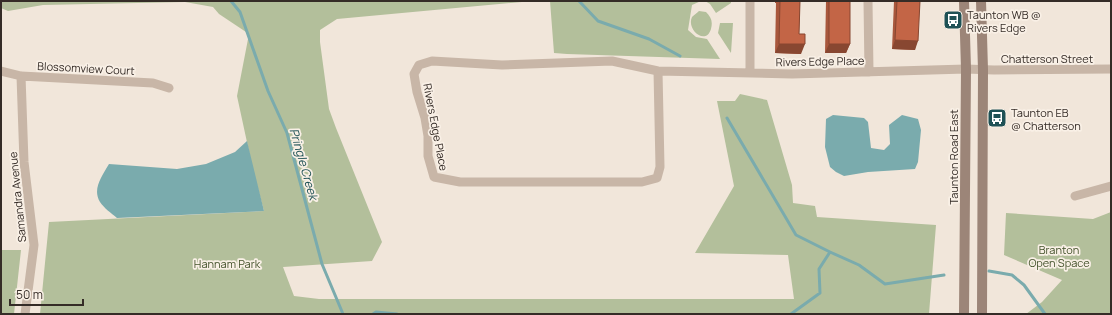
<svg xmlns="http://www.w3.org/2000/svg" width="1112" height="315" font-family="Manrope,sans-serif">
  <style>
    .green { fill: #b3bf9b }
    .water { fill: #7aabad }
    .lines { fill: none; stroke-linecap: round; stroke-linejoin: round }
    .stream { stroke: #7aabad; stroke-width: 3 }
    .minor { stroke: #c8b6a7; stroke-width: 9 }
    .secondary { stroke: #9c8578; stroke-width: 10 }
    .wall { fill: #a8573c }
    .shaded-wall { fill: #884731 }
    .building { fill: #c36546; stroke: #884731 }
    .labels { text-anchor: middle; dominant-baseline: central; stroke-width: 3.5; stroke-linejoin: round; paint-order: stroke }
    .poi-label { font-size: 11px; fill: #352c27; stroke: #f9f0e6; text-anchor: start }
    .street-label { font-size: 11px; fill: #352c27; stroke: #f9f0e6 }
    .park-label { font-size: 11px; fill: #44532c; stroke: #f9f0e6 }
    .water-label { font-size: 12px; font-style: italic; fill: #1e5155; stroke: #f9f0e6 }
  </style>
  <rect width="100%" height="100%" fill="#f1e6da"/>
  <path class="green" d="M1,1H533L337,19L320,30V42L329,109L336,128L382,242L372,261L283,267L294,296L319,299H794L788,255L695,253L734,186L717,101H735L740,94L767,100L792,185L793,203L815,206L817,217L936,225L929,314H40L49,222L264,211L253,170L237,96L249,34L219,14L213,7L185,2L43,5L8,11L1,8Z
    M550,1H701L692,5L688,30L696,37L707,39L720,59L567,54L554,53Z
    M705,1H731V3L716,13L710,4Z
    M699,11L706,12C711,17 713,21 711,29C706,46 686,30 692,17C694,15 697,13 699,11Z
    M720,23H733L731,53L718,33Z
    M1111,212V314H1026L1042,302L1062,280L1004,255L1006,213L1093,219Z
    M1,250H21L14,314H1Z"/>
  <path class="water" d="M833,115L864,118L868,122L871,148L884,150L890,144L889,125L902,115L918,119L921,130L918,162L915,169L868,172L844,176L836,172L830,167L825,147L826,119Z
    M247,141L264,211L117,218C111,213 104,208 100,202C92,189 102,176 109,164L177,169L206,164L235,152Z"/>
  <g class="lines">
    <path class="stream" d="M231,1L240,12L268,91L287,133L322,264L343,314
      M579,1L598,21L649,39L680,56
      M727,118L796,235L830,252L859,265L885,284L944,275
      M989,271L1012,275L1024,285L1045,314
      M373,314L376,312L397,314
      M791,314L820,293L819,269L830,252"/>
    <path class="minor" d="M868,1L869,72
      M1,71L21,76L153,83L169,88
      M658,71L660,167L657,178L642,182H460L434,177L428,156V136L425,118L417,92L414,74L419,65L432,61L502,65L612,61L658,71L792,74L966,69L994,70L1111,69
      M750,73V1
      M21,76L24,162L34,245L25,314
      M1075,196L1111,186"/>
    <path class="secondary" d="M981,1L983,70L982,314
      M964,314L966,69L964,1"/>
  </g>
  <path class="wall" d="M775,1H800L799,34L801,54L775,53L776,3H775Z
    M826,1H850V44L846,53H825Z
    M891,1H920L915,50L892,49L894,1Z"/>
  <path class="shaded-wall" d="M895,40L918,41L915,50L892,49Z
    M779,44H805L801,54L775,53Z
    M829,44H850L846,53H825Z"/>
  <path class="building" d="M780,1H800L799,34H805V44H779Z
    M829,1H850V44H829Z
    M897,1H920L918,41L895,40Z"/>
  <defs>
    <symbol id="bus-square" viewBox="-11 -11 22 22"><rect x="-9" y="-9" width="18" height="18" rx="4" fill="#1e5155" stroke="#f9f0e6"/><path d="M-5-6H5V4H4V6H2V4H-2V6H-4V4H-5ZM-3.5-4V0h7V-4ZM-3.5 1.2v1.5H-2V1.2ZM2 1.2v1.5H3.5V1.2Z" fill="#fff"/></symbol>
  </defs>
  <g fill-rule="evenodd">
    <use href="#bus-square" x="942" y="9" width="22" height="22"/>
    <use href="#bus-square" x="986" y="107" width="22" height="22"/>
  </g>
  <g class="labels">
    <g class="poi-label">
      <text x="967" y="14">Taunton WB @<tspan x="967" dy="13">Rivers Edge</tspan></text>
      <text x="1011" y="112">Taunton EB<tspan x="1011" dy="13">@ Chatterson</tspan></text>
    </g>
    <g class="street-label">
      <text x="1047" y="58">Chatterson Street</text>
      <text transform="translate(820 61) rotate(-1)">Rivers Edge Place</text>
      <text transform="translate(86 68) rotate(3)">Blossomview Court</text>
      <text transform="translate(436 127) rotate(79)">Rivers Edge Place</text>
      <text transform="translate(953 157) rotate(-90)">Taunton Road East</text>
      <text transform="translate(17 197) rotate(-96)">Samandra Avenue</text>
    </g>
    <g class="park-label">
      <text x="1059" y="249">Branton<tspan x="1059" dy="13">Open Space</tspan></text>
      <text x="227" y="263">Hannam Park</text>
    </g>
    <g class="water-label">
      <text transform="translate(304 164) rotate(74)">Pringle Creek</text>
    </g>
  </g>
  <rect width="1112" height="315" fill="none" stroke="#352c27" stroke-width="4"/>
  <path d="M10 299v6h73v-6" fill="none" stroke="#352c27" stroke-width="2"/>
  <text x="16" y="299" font-size="12" fill="#352c27" stroke="#f9f0e6" stroke-width="3" paint-order="stroke">50 m</text>
</svg>
